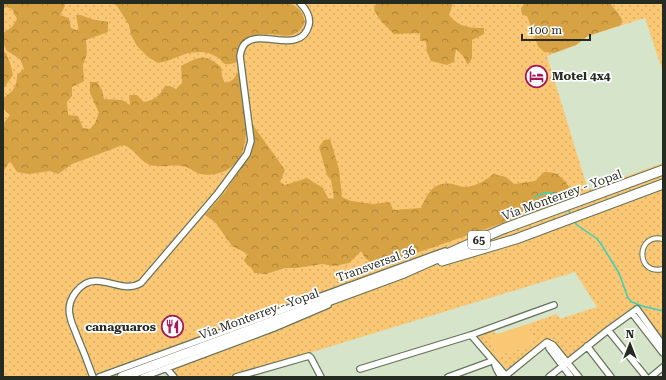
<svg xmlns="http://www.w3.org/2000/svg" width="666" height="380" font-family="'Roboto Serif',serif">
  <style>
    .grass { fill: url(#grass-dots) }
    .forest { fill: url(#forest-crowns) }
    .garden { fill: #fac774 }
    .lines { fill: none; stroke-linecap: round; stroke-linejoin: round }
    .stream { stroke: #38d1bf; stroke-width: 1.5 }
    .pedestrian-casing { stroke: #67745c; stroke-width: 6 }
    .minor-casing { stroke: #67745c; stroke-width: 8 }
    .trunk-casing { stroke: #67745c; stroke-width: 11 }
    .pedestrian { stroke: #fff; stroke-width: 4 }
    .minor { stroke: #fff; stroke-width: 5.5 }
    .trunk { stroke: #fff; stroke-width: 9 }
    .labels { text-anchor: middle; dominant-baseline: central; stroke-width: 3.5; stroke-linejoin: round; paint-order: stroke }
    .shield { fill: #fff; stroke: #676b64; stroke-width: 1 }
    .shield-label { font-size: 11px; font-weight: bold; fill: #262b21 }
    .poi-label { font-size: 12px; font-weight: bold; fill: #262b21; stroke: #fff; text-anchor: start }
    .street-label { font-size: 12px; fill: #262b21; stroke: #fff }
  </style>
  <defs>
    <pattern id="grass-dots" width="8" height="8" patternUnits="userSpaceOnUse"><rect width="8" height="8" fill="#fac774"/><path d="M2 2h.1M6 6h.1" fill="none" stroke="#d6ab64" stroke-width="1.8" stroke-linecap="round"/></pattern>
    <pattern id="forest-crowns" width="20" height="18" patternUnits="userSpaceOnUse"><rect width="20" height="18" fill="#d7a244"/><path d="M2 6a3 3 0 1 1 6 0M12 15a3 3 0 1 1 6 0" fill="none" stroke="#ae8438"/></pattern>
  </defs>
  <rect width="100%" height="100%" fill="#d6e5ca"/>
  <path class="grass" d="M3,3H663V72L645,18L588,36L576,45L547,56L588,190L663,163V349L633,310L568,359L552,339H549L508,371L481,343L479,340V334L493,329L496,334L490,336L496,356L534,345L528,324L557,314L560,319L597,307L575,272L230,377H179L166,361L122,377H3Z"/>
  <path class="forest" d="M3,3H64L65,6L60,15L69,18L71,28L79,31L76,15H81L91,19L108,22V32L86,40L87,54L83,65L84,81L72,87V96L67,102L68,115L78,116L83,128L90,129L95,123L99,113L90,93V82H97L102,90L104,99L122,100L130,105L129,95H137L144,102C155,100 160,95 165,86H170L176,89L182,83L181,66C199,57 204,52 221,67L222,77L225,83C232,81 235,79 237,72L239,74L241,82C244,109 256,153 227,170C219,174 208,176 200,174C194,172 189,167 183,166C174,164 158,168 150,165C139,161 134,148 123,145L72,164L58,174L50,171L29,174L17,172L10,161L3,172V124L10,115L3,108V98C13,92 17,87 17,75L24,69L20,59L7,51L3,43V33L12,27L17,19L12,9L6,7L3,9Z
    M112,3H289C300,8 302,11 305,22C302,28 299,33 292,35C284,37 277,34 270,34C249,33 238,41 237,62C234,63 228,65 225,64C223,63 222,61 220,59C214,55 208,52 200,52C185,51 172,61 158,63L148,57L137,46L131,35L129,25L117,6Z
    M376,3H453L449,15C459,27 469,28 484,28V34L472,40V58L468,65L463,56L456,49L454,62L447,65L431,61L427,52L426,41H420V33L394,34L381,21L374,10Z
    M525,3H610L622,19L621,25L588,36L576,45L554,53L544,52L538,46L527,16L522,15L521,8Z
    M3,50C9,57 11,66 13,75L3,89Z
    M253,125L285,170L280,182L285,185L307,178L323,188L328,198L334,199L331,180L327,175L319,147L324,140L330,139L339,169L342,197L351,201L373,204L390,202L393,210L421,208C428,193 433,181 453,184C457,185 461,187 465,187C474,187 487,180 493,174L506,177L514,184L535,181L544,172C547,172 551,172 554,173C563,176 572,190 574,198L431,248L383,264H373L365,258L361,251L349,263L334,266L322,264L296,268H285L266,274L254,273C252,266 246,266 244,260L248,254L232,246L215,222L205,215L225,192L252,150L254,142Z"/>
  <path class="garden" d="M528,324L534,345L496,356L490,336Z"/>
  <g class="lines">
    <path class="stream" d="M535,197L545,193L556,194L565,203
      M567,208L571,215
      M574,221L577,225L596,238L601,244L619,273L628,298L632,302L642,306L663,311"/>
    <defs>
      <path id="pedestrian" d="M663,239C636,232 635,276 663,269"/>
      <path id="minor" d="M632,313L663,353
        M608,330L646,377
        M471,335L507,377
        M549,344V348L571,377
        M587,346L611,377
        M495,365L497,370L501,377
        M167,369L174,377
        M360,369L471,335L554,305
        M93,377C88,363 83,350 77,336C75,330 71,323 70,316C66,300 80,281 96,281C112,281 126,292 141,283L218,193L247,154L251,141L240,56C241,51 242,45 247,42C263,30 301,55 309,25C311,16 306,9 300,3
        M99,377L445,251
        M143,377L274,328L328,305
        M236,377L309,356L311,358L321,377
        M448,377L492,361
        M504,377L547,342L553,345L579,377
        M549,377L608,330L637,309L663,345
        M651,377L663,367"/>
      <path id="trunk" d="M442,261L516,239L663,184
        M122,377L404,273L503,229L663,170"/>
    </defs>
    <use href="#pedestrian" class="pedestrian-casing"/>
    <use href="#minor" class="minor-casing"/>
    <use href="#trunk" class="trunk-casing"/>
    <use href="#pedestrian" class="pedestrian"/>
    <use href="#minor" class="minor"/>
    <use href="#trunk" class="trunk"/>
  </g>
  <defs>
    <symbol id="hotel-ring" viewBox="-11 -11 22 22"><circle r="9.5" fill="#fff" stroke="#a61757" stroke-width="1.5"/><path d="M-6-4.5h1.5V1H6V5H4.5V3h-9V5H-6ZM-4 0a1.8 1.8 0 1 1 3.6 0ZM.5 0V-2.5h3Q6-2.5 6 0Z" fill="#a61757"/></symbol>
    <symbol id="restaurant-ring" viewBox="-11 -11 22 22"><circle r="9.5" fill="#fff" stroke="#a61757" stroke-width="1.5"/><path d="M-5-6h1v4h1v-4h1v4h1v-4h1v5L-1.5 .5V6h-2V.5L-5-1ZM5-6V6H3V1.5H1.5Q1.5-4 5-6Z" fill="#a61757"/></symbol>
  </defs>
  <g fill-rule="evenodd">
    <use href="#hotel-ring" x="524" y="64" width="25" height="25"/>
    <use href="#restaurant-ring" x="160" y="314" width="25" height="25"/>
  </g>
  <g class="labels">
    <rect class="shield" x="468" y="231" width="22" height="18" rx="3"/>
    <g class="shield-label">
      <text x="479" y="240">65</text>
    </g>
    <g class="poi-label">
      <text x="552" y="76">Motel 4x4</text>
      <text x="156" y="327" text-anchor="end">canaguaros</text>
    </g>
    <g class="street-label">
      <text transform="translate(562 195) rotate(-20)">Vía Monterrey - Yopal</text>
      <text transform="translate(376 264) rotate(-20)">Transversal 36</text>
      <text transform="translate(259 314) rotate(-20)">Vía Monterrey - Yopal</text>
    </g>
  </g>
  <rect width="666" height="380" fill="none" stroke="#262b21" stroke-width="8"/>
  <g transform="translate(630 344)" stroke="#ffffff" stroke-width="3" paint-order="stroke">
  <path d="M0-3L7 15L0 10L-7 15Z" fill="#262b21"/>
  <text y="-6" font-size="11" font-weight="bold" text-anchor="middle" fill="#262b21">N</text>
  </g>
  <path d="M522 34v6h68v-6" fill="none" stroke="#262b21" stroke-width="2"/>
  <text x="528" y="34" font-size="12" fill="#262b21" stroke="#ffffff" stroke-width="3" paint-order="stroke">100 m</text>
</svg>
